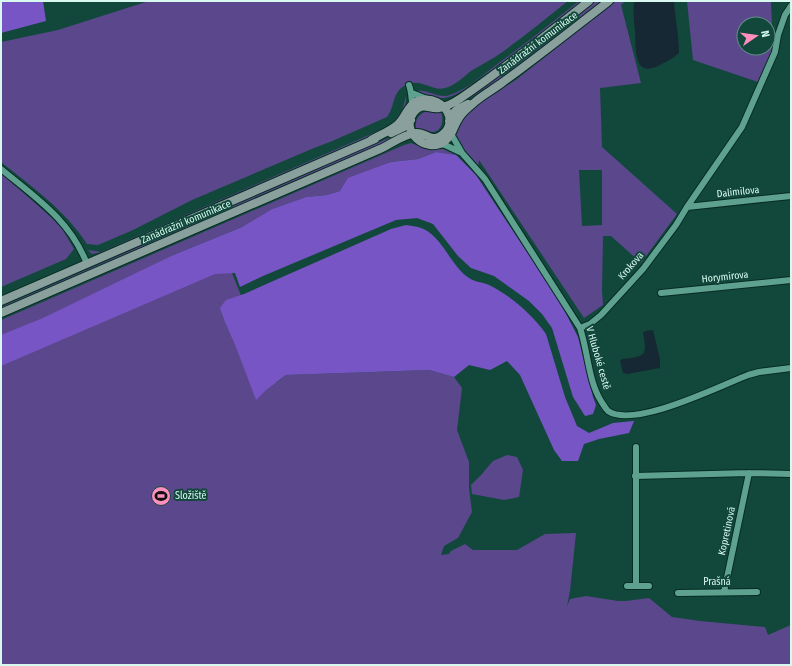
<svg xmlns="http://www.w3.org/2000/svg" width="792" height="666" font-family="'Fira Sans Condensed',sans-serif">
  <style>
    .green { fill: #5b478c; fill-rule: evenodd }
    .forest { fill: #7855c4 }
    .water { fill: #152833 }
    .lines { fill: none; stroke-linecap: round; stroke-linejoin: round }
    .street-casing { stroke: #062c23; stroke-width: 8 }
    .secondary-casing { stroke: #062c23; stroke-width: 10 }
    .street { stroke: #5ea18f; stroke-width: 6 }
    .secondary { stroke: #8aa09d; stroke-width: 8 }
    .labels { text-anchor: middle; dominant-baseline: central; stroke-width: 4; stroke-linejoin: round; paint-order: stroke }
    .street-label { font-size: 10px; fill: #d8f9ef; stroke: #12483c }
    .poi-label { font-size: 10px; fill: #d8f9ef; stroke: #12483c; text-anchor: start }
  </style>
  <rect width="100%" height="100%" fill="#12483c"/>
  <path class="green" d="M149,1H568C544,20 520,40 495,57C487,62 479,66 471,71C463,77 455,86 445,88C431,92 421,76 404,86C392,93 395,107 387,117L330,142L314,148L192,200L133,230L98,245L87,244C65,210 32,187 1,162V42L58,30Z
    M579,1H582C547,28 514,56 477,80C468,86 459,95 448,97C440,100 423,97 417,91C428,89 438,99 450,95C465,90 479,78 491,69C521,47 550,24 579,1Z
    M596,1H602L492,85L450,110L449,108L490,82L522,59Z
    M616,1H625L621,5L641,83L600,88L602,147L677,214L641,263L611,236H603L602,291L603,305L584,318L479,160L478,168L466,155L455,137L459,124L470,110L517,79ZM579,170H602V225L582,226Z
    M687,1H771L773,50L758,82L693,60ZM744,24H768V48H744Z
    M406,96C407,113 395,122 383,130L102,252L92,254L88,250L101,252L378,131C390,126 397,120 403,108C404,104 405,100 406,96Z
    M425,112H441C444,120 442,132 432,132C426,132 422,128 416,128C415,120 418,115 425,112Z
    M407,130L408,133L1,310V307Z
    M411,143L426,149H443L456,155L436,152L418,159L391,162L340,191L327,195L306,197L272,209L242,227L171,256L113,285L218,238L276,383L286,375L429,370L454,377L462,388L457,430L469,462V488L472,512L458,538L444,546L441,555L449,554L451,551L465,544L473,550H517L545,534L576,533L570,591L567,606L570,599L586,596L618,601H626L649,598L672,617L700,621L765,627L768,635L791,625V665H1V320L404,145Z
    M1,173L52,218L63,230L74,249L66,259L1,287Z
    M507,455L517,457L523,470L519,497L504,500L472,494L471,485L481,475L493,461Z"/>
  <path class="forest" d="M1,1H43L46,21L1,33Z
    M436,152L456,155L476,175L560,302L578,337L593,397L596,405L593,414L585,416L573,397L552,328L542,314L529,301L494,276L471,268L458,256L433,224L417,218L396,220L263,276L240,287L235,273L215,274L1,366V335L43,318L171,256L242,227L272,209L306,197L327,195L340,191L348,178L391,162L418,159Z
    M406,225C410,226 415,226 418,227C442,233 449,265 469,278C474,282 483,282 489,285C511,296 532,314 546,334L565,397L577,426L589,433L613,423L634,421L629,433L599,439L584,444L578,461H562L554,450L520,375L507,361L490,370L469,365L454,377L429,370L286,375L266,390L256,400L236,347L225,322L220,308L226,300L244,294L391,229Z"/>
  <path class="water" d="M634,1H674C675,18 679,35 679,53C673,59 665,62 658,66C633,78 636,47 635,32C634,22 633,12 634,1Z
    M653,330L660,359V368L627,374L623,373L620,361L622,359C644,356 648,357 643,333L645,331Z"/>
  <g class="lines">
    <defs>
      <path id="street" d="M409,85C412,93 411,100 413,108
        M412,93L427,99
        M450,132L462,153L485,179L580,328C588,351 588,380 601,401C603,404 605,408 608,411C634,429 720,386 748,375L759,372L791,368
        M439,144L445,145L460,152
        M1,169C36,198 70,220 87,264
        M687,207L791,196
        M661,293L791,280
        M580,328L590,324L601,315L643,269L676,225L687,207L742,127L775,52L778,35L785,15L791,6
        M636,447V586
        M635,476L749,473L791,474
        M627,586H649
        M724,592L749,473
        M678,593L757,592"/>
      <path id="secondary" d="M589,1C547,34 505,68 461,98C455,102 446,107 439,108C430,110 423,101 414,112C399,131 426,155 445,141C454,134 453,126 459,118C463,111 470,106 476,101C484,94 494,89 503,82C539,56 574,28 609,1
        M449,121C452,111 459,108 468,104
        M391,133L404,127L411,120
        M1,301L375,139
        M1,313L380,149C391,144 404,134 416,133C426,132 431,143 442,135C460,121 443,96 422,100C407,102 407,117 397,125C390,131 380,135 371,140"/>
    </defs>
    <use href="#street" class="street-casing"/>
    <use href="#secondary" class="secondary-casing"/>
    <use href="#street" class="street"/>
    <use href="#secondary" class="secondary"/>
  </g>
  <defs>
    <symbol id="stadium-disc" viewBox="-11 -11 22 22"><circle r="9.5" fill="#fe8ebd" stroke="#12483c"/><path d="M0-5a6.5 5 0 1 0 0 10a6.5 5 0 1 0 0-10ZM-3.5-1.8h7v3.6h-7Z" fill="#111"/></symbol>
  </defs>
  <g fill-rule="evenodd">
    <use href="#stadium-disc" x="150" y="485" width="22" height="22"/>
  </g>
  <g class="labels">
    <g class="street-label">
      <text transform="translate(538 43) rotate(-37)">Zanádražní komunikace</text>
      <text transform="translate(738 192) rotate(-6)">Dalimilova</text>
      <text transform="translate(186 222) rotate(-23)">Zanádražní komunikace</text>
      <text transform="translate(631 266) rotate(-49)">Krokova</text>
      <text transform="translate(725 277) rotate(-6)">Horymírova</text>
      <text transform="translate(598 358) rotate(74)">V Hluboké cestě</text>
      <text transform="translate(727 531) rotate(-78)">Kopretinová</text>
      <text x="717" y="582">Prašná</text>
    </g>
    <g class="poi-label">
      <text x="175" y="496">Složiště</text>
    </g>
  </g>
  <rect width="792" height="666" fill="none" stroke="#d8f9ef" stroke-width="4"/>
  <g transform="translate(756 36) rotate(77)"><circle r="19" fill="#12483c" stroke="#618f84"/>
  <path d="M0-3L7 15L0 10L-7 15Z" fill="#fe8ebd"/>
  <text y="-6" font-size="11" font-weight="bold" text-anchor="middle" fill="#d8f9ef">N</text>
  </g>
</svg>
